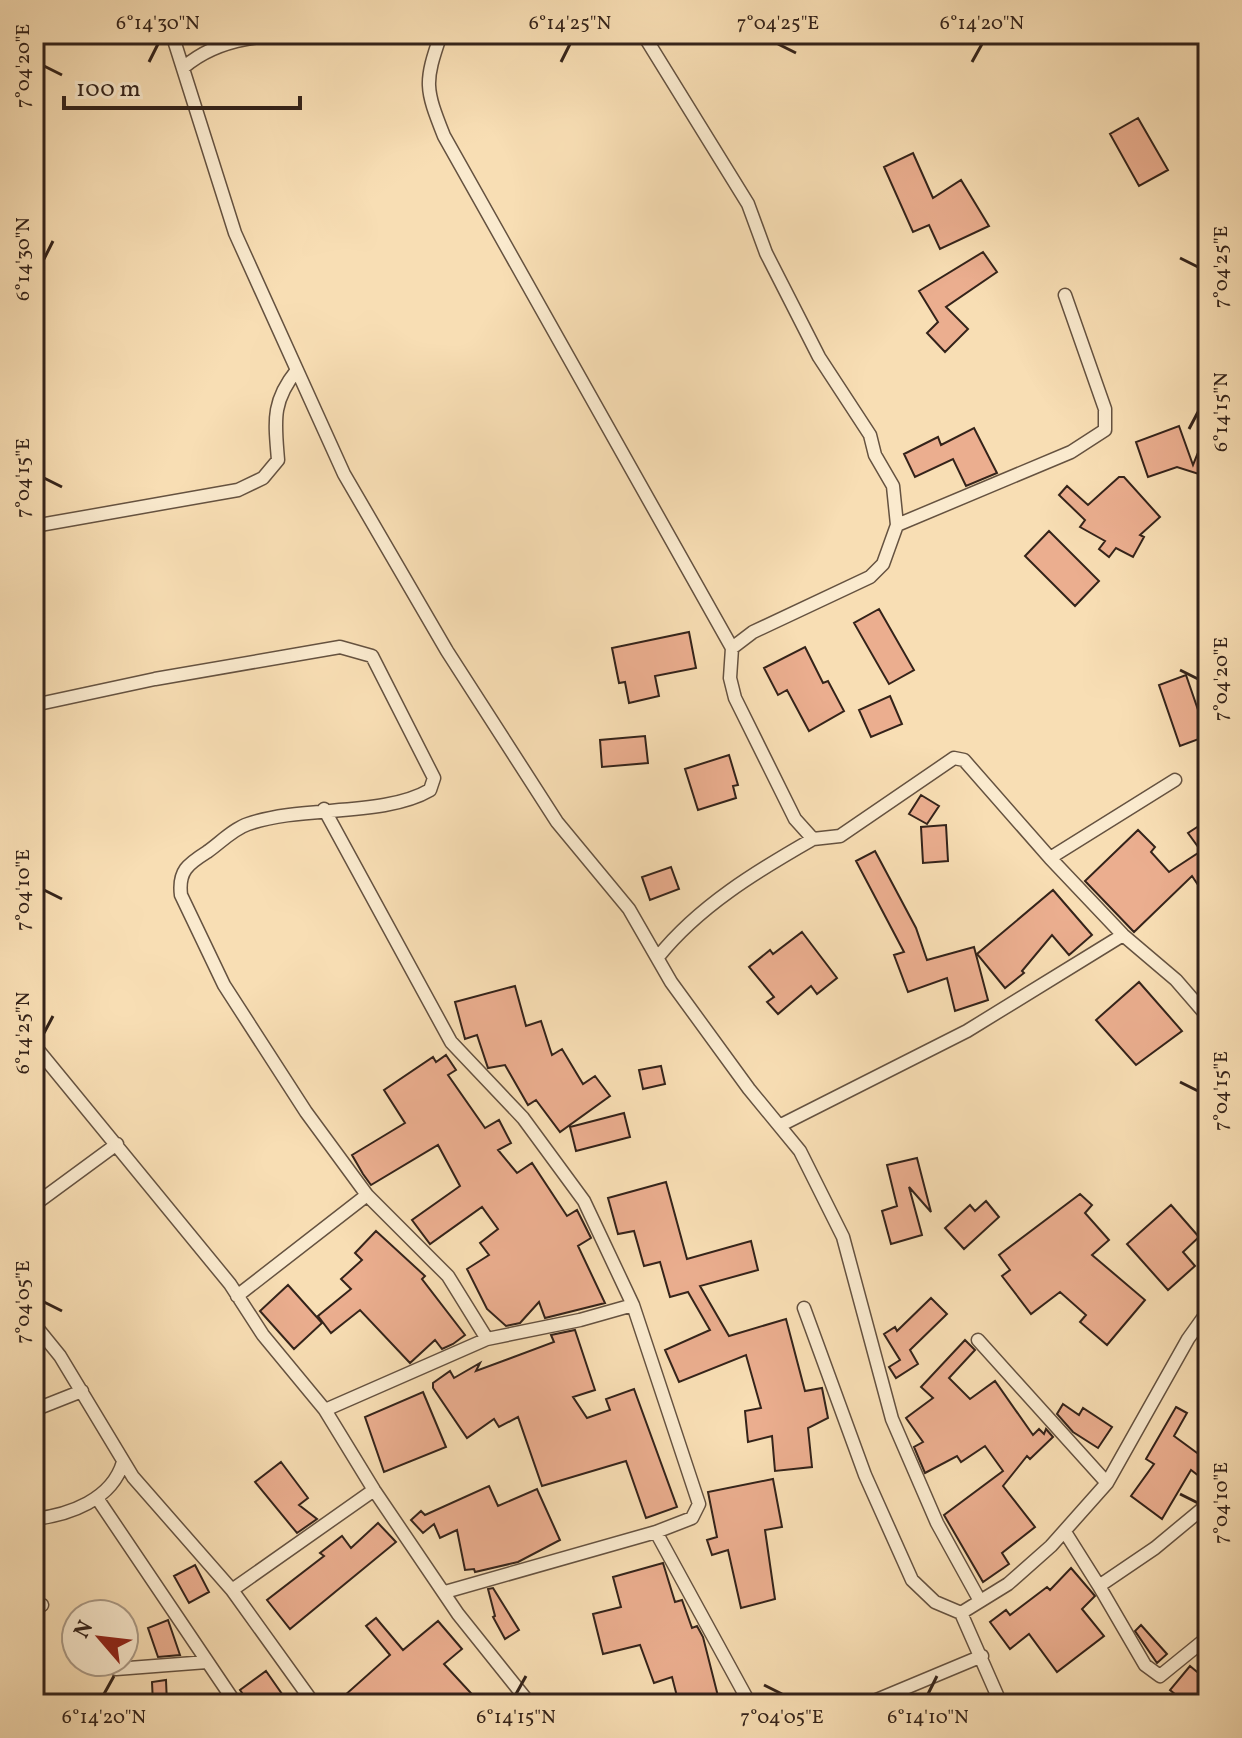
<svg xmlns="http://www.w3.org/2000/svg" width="1242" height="1738" font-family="Vollkorn,serif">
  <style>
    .building { fill: #ebae8f; stroke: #34231a; stroke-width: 2 }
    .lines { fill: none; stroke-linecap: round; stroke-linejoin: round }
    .street-casing { stroke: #655240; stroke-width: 15 }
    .street { stroke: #faeace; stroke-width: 12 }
    .ticks { fill: none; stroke: #34231a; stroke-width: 3 }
    .neatline { fill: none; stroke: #34231a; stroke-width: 3 }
    .ticks-label { font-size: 20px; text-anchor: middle; fill: #34231a }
  </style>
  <rect width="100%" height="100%" fill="#f8deb4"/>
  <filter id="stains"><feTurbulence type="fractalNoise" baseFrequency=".0025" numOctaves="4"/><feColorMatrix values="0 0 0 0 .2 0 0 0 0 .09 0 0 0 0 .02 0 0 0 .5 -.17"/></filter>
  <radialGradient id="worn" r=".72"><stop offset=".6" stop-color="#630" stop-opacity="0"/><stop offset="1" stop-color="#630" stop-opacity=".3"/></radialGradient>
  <path class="building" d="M1138,118L1168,170L1139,186L1110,134Z
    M913,153L933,198L961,180L989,226L940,249L929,225L913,232L884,167Z
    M983,252L997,272L946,307L968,329L945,352L927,333L938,322L919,291Z
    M1179,426L1193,465L1208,428V460L1202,475L1177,467L1148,477L1136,442Z
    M974,428L997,473L966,486L953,459L915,477L904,454L938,437L941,445Z
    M1119,477H1124L1160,517L1140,535L1144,537L1133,557L1116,548L1109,557L1099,549L1105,541L1080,527L1085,520L1059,495L1067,486L1088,505Z
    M1049,531L1099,581L1075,606L1025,556Z
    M879,609L914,670L889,684L854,623Z
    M689,632L696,668L655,676L659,696L629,703L625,682L619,683L612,648Z
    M805,647L823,683L828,681L844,711L809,731L787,690L778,695L764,668Z
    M1186,675L1207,736L1180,746L1159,685Z
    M890,696L902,724L871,737L859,710Z
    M645,736L648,763L602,767L600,740Z
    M729,755L738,785L733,786L736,798L698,810L685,769Z
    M921,795L939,806L927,824L909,814Z
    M1208,820V879L1198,885L1192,876L1134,932L1085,881L1138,830L1155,847L1151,852L1169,872L1201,851L1188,833Z
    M946,825L948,861L923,863L921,827Z
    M875,851L916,928L927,960L974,947L988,1000L955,1011L947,978L908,992L894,955L904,952L856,861Z
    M671,867L679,889L650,900L642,877Z
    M1053,890L1092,935L1069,955L1052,935L1022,971L1024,973L1005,988L977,954Z
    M802,932L837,978L817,994L811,986L778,1014L767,1002L774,997L749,967L770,950L773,954Z
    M1139,982L1182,1031L1136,1065L1096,1020Z
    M515,986L526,1026L541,1021L552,1055L562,1049L583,1084L595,1076L610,1096L560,1132L536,1100L528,1105L505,1065L488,1068L477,1035L465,1039L455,1002Z
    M446,1055L456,1070L448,1075L485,1128L499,1120L511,1143L498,1150L517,1173L532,1163L567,1216L577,1210L591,1238L578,1246L605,1303L545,1318L539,1302L520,1323L506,1326L487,1309L467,1269L489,1255L480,1243L498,1229L482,1207L430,1244L412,1220L460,1186L438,1145L371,1185L363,1174L352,1155L405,1123L384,1090L433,1057L436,1062Z
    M661,1066L665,1084L643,1089L639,1070Z
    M624,1113L630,1137L576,1151L570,1127Z
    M917,1158L931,1212L909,1187L922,1235L891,1244L882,1211L897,1206L887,1165Z
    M666,1182L687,1259L751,1241L758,1270L700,1286L729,1336L786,1319L805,1391L822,1388L828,1418L808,1428L812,1467L775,1471L772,1436L748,1442L745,1411L761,1408L746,1355L679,1382L665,1350L710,1330L688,1292L670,1297L660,1262L644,1266L634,1231L618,1234L608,1198Z
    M1080,1194L1092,1205L1085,1213L1109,1240L1092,1255L1145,1300L1107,1345L1080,1322L1086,1315L1060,1292L1031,1314L1002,1276L1010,1270L999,1255Z
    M986,1201L999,1217L964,1249L945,1228L970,1205L975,1211Z
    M1171,1205L1199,1237L1183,1252L1195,1266L1168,1290L1127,1244Z
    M376,1231L425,1276L422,1279L465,1335L453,1344L442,1349L435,1340L410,1363L360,1310L331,1333L318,1316L351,1289L341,1279L362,1260L355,1253Z
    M288,1285L322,1323L294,1349L260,1311Z
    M931,1298L947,1314L910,1350L918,1364L896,1378L889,1367L900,1360L884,1334L895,1327L897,1331Z
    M575,1330L595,1390L573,1397L587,1418L610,1410L606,1399L634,1389L677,1507L646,1518L626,1461L542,1486L518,1417L499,1427L494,1419L467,1438L433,1388V1383L450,1371L454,1378L480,1363L476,1371L554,1342L551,1335Z
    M965,1340L975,1350L949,1378L970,1399L995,1381L1033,1435L1039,1429L1044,1434L1046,1429L1053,1437L1030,1459L1027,1456L1003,1486L1035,1527L1002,1553L1009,1564L983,1582L944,1515L1003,1471L985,1446L961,1462L957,1456L925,1473L914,1447L923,1442L906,1418L933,1398L921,1387Z
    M423,1392L446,1447L384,1472L365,1417Z
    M1063,1404L1079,1415L1083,1408L1112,1427L1098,1448L1073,1432L1057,1414Z
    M1176,1407L1187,1413L1174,1436L1208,1461V1483L1191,1470L1162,1519L1131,1496L1154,1464L1146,1459Z
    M281,1462L308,1498L299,1505L317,1519L297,1533L255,1482Z
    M773,1479L782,1527L765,1530L775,1599L741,1608L728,1550L712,1555L707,1540L717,1537L708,1492Z
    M489,1486L498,1506L537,1489L560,1540L518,1562L475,1572L474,1569L465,1570L457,1530L440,1538L434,1524L423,1533L411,1520L421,1511L425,1515Z
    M378,1523L396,1542L290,1629L267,1600L324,1556L320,1553L342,1536L351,1548Z
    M663,1563L675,1602L682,1600L692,1628L697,1626L703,1637L720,1704H679L672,1677L654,1683L640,1645L603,1654L593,1614L621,1607L613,1577Z
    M195,1565L209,1592L189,1603L174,1576Z
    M1071,1568L1095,1596L1082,1609L1104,1636L1057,1672L1029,1634L1010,1649L990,1622L1006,1610L1010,1615L1047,1587L1050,1590Z
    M493,1588L519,1630L505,1639L493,1617L495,1616L488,1589Z
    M376,1618L403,1650L438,1621L462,1649L444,1664L481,1704H369L364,1698L351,1704L344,1696L390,1655L366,1626Z
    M168,1620L180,1655L158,1657L148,1628Z
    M1141,1625L1167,1654L1157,1663L1135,1631Z
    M1190,1666L1208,1681V1704H1187L1170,1690Z
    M266,1671L289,1704H250L240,1690Z
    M166,1680L167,1704H153L152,1682Z"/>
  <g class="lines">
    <defs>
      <path id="street" d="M172,34L235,233L344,474L447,651L557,822L629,909L671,982L749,1089L800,1151L843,1237L892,1419L937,1523L980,1601
        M441,34C424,83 425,88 444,136L732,648
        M643,34L748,204L766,253L819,357L870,435L875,455L893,486L897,525L883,564L870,577L753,632L732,648L730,678L735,698L795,819L813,839C757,871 699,906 658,957
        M184,67C231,27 293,37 351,34
        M897,525L1071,452L1105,430V409L1065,295
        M34,526L238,490L263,478L278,460C275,422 271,402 297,370
        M34,705L155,679L340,647L372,656L434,778L430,790C384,817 302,805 248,824C233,829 220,843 207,852C188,864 178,871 181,895L224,985L306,1112L367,1195L237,1296
        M324,809L451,1042L523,1118L584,1201L633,1305L699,1504L692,1518L656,1532L445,1592
        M813,839L840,836L954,758L964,760L1050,858L1123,935L1176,980L1208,1017
        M1050,858L1175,780
        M34,1045L230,1284L263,1335L325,1410L374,1490L458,1614L530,1704
        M781,1125L967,1031L1123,935
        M367,1195L448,1276L487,1339
        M34,1205L117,1144
        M804,1308L865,1475L912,1580L935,1602L961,1613L1001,1704
        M34,1324L60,1356L133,1477L232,1590L314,1704
        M978,1340L1107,1483
        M34,1410L82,1391
        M325,1410L487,1339L580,1320L633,1305
        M97,1498L236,1704
        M34,1519C69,1515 112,1500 123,1462
        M656,1532L750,1704
        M1065,1532L1099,1586L1155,1548L1208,1504
        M1099,1586L1145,1665L1160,1676L1208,1637
        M232,1590L374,1490
        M34,1606L42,1605
        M961,1613L1008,1584L1051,1546L1107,1483L1188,1339L1208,1311
        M116,1669L207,1662
        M867,1704L982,1656"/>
    </defs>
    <use href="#street" class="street-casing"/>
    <use href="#street" class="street"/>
  </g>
  <path class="ticks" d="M778,44L796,53M149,62L158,44M561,62L570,44M972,62L982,44M44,66L62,75M1180,258L1198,267M44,259L53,241M1189,429L1198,412M44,478L62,487M1180,670L1198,679M44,890L62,899M44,1033L53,1016M1180,1082L1198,1091M44,1302L62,1311M1180,1494L1198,1503M764,1685L782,1694M104,1694L114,1676M516,1694L526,1676M928,1694L937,1676"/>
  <rect width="1242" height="1738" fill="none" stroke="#f8deb4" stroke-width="88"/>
  <g transform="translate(100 1638) rotate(298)"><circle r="38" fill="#faeace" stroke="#ab9a86" stroke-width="2"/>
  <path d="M0-6L14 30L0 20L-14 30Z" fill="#8f2418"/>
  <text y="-12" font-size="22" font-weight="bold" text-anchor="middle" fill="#34231a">N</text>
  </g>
  <path d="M64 96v12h236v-12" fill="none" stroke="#34231a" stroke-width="4"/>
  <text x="76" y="96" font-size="24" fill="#34231a" stroke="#faeace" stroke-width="6" paint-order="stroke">100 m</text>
  <rect x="44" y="44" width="1154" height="1650" class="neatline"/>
  <g class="ticks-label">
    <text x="158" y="29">6°14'30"N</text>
    <text x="570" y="29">6°14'25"N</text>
    <text x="778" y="29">7°04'25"E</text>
    <text x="982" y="29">6°14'20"N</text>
    <text transform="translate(22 66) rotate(-90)" y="7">7°04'20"E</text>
    <text transform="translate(22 259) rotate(-90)" y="7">6°14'30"N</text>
    <text transform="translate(1220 267) rotate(-90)" y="7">7°04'25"E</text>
    <text transform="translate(1220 412) rotate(-90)" y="7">6°14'15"N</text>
    <text transform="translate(22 478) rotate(-90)" y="7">7°04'15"E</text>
    <text transform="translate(1220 679) rotate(-90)" y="7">7°04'20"E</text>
    <text transform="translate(22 890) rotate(-90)" y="7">7°04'10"E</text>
    <text transform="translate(22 1033) rotate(-90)" y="7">6°14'25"N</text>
    <text transform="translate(1220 1091) rotate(-90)" y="7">7°04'15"E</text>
    <text transform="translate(22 1302) rotate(-90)" y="7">7°04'05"E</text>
    <text transform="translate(1220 1503) rotate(-90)" y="7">7°04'10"E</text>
    <text x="104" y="1723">6°14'20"N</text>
    <text x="516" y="1723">6°14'15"N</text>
    <text x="782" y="1723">7°04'05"E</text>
    <text x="928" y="1723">6°14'10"N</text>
  </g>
  <rect width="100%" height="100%" filter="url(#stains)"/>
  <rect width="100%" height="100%" fill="url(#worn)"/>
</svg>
